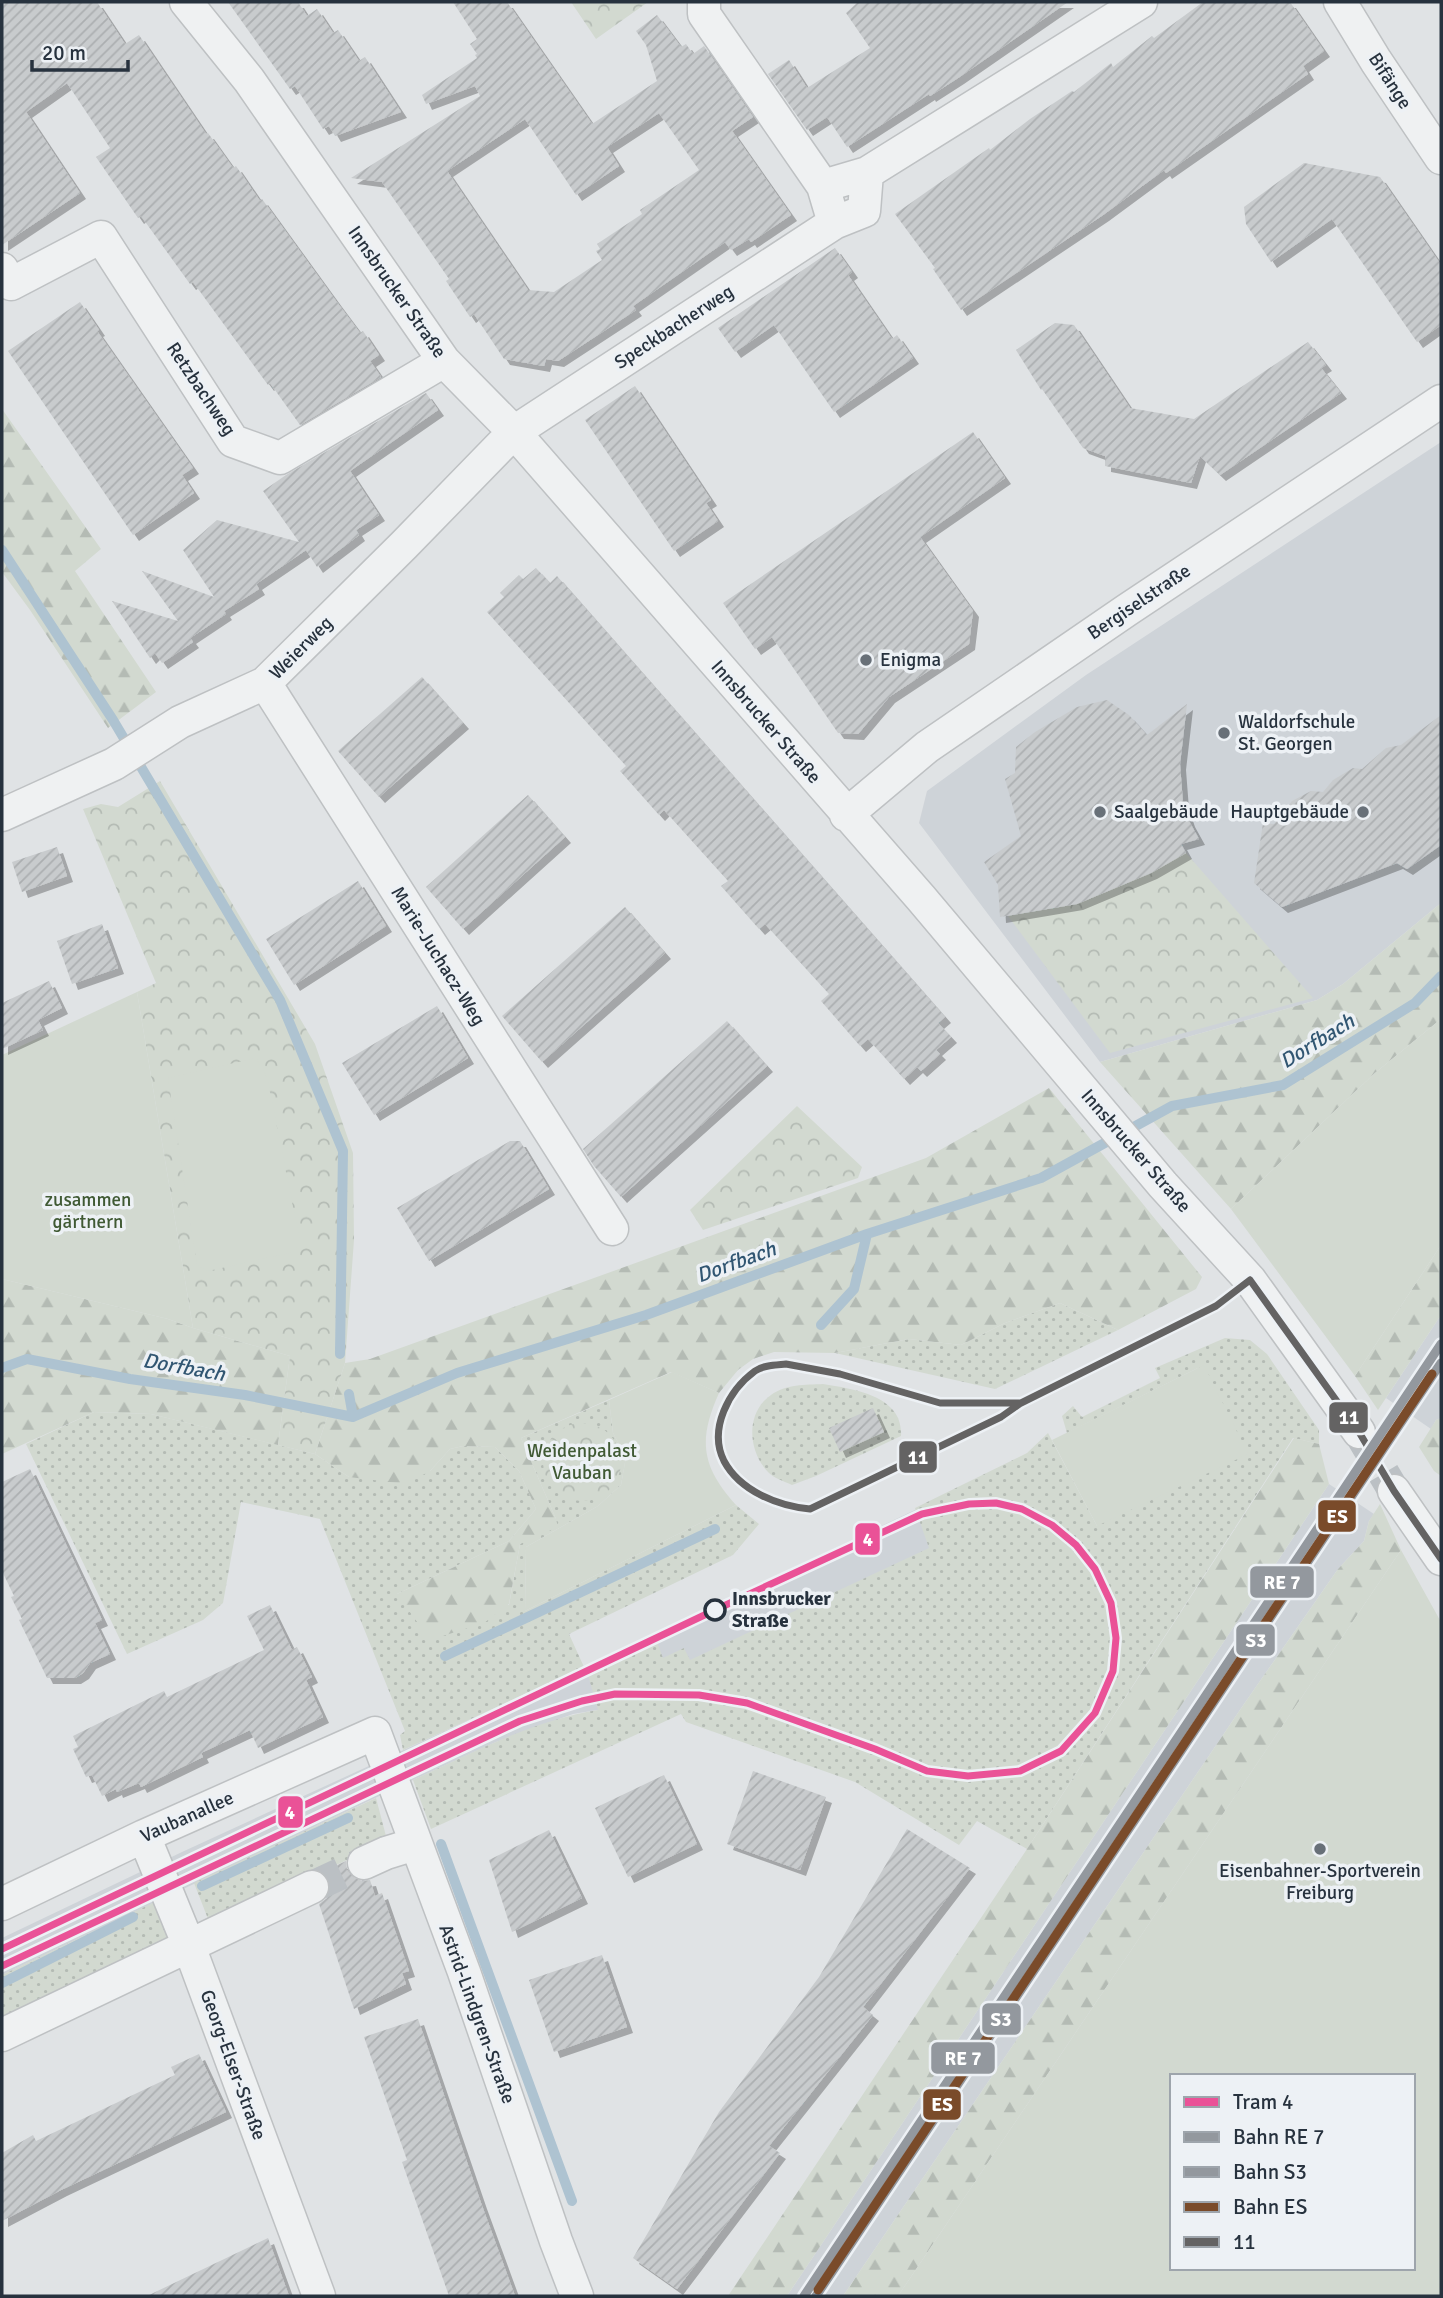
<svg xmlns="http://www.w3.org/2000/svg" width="1443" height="2298" font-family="Signika,sans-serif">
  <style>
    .built { fill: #ced3d8 }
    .grass { fill: url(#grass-dots) }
    .forest { fill: url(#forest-firs) }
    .park { fill: url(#park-crowns) }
    .garden { fill: #d2d9d0; fill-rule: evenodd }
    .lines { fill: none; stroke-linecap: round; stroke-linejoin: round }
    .stream { stroke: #aec3d1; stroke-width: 10 }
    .building { fill: url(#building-hatch); fill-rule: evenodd; filter: url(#shadow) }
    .minor-tunnel { stroke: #bbc0c4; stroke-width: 32; stroke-dasharray: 32 16; stroke-linecap: butt }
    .minor-casing { stroke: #bec1c3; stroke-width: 35 }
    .minor { stroke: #eff1f2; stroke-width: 32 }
    .bus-1-casing { stroke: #edf1f5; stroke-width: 12 }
    .bus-1 { stroke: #646363; stroke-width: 7 }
    .rail-1-casing { stroke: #edf1f5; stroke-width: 14 }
    .rail-2-casing { stroke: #edf1f5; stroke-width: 14 }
    .rail-3-casing { stroke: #edf1f5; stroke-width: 14 }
    .rail-1 { stroke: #93989e; stroke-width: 9 }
    .rail-2 { stroke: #93989e; stroke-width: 9 }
    .rail-3 { stroke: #7a4b2a; stroke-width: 9 }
    .tram-1-casing { stroke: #edf1f5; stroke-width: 12 }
    .tram-1 { stroke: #ea5297; stroke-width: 7 }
    .poi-dot { fill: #687078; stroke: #edf1f5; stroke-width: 2.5 }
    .stop-dot { fill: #edf1f5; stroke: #27323e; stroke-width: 3.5 }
    .labels { text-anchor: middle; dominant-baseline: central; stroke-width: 7; stroke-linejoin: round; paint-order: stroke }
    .street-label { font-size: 19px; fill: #27323e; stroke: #edf1f5 }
    .poi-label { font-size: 19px; fill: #27323e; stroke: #edf1f5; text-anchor: start }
    .park-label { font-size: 19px; fill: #405a34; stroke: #edf1f5 }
    .stop-label { font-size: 19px; font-weight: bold; fill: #27323e; stroke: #edf1f5; text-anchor: start }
    .water-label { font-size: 21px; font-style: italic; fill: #315672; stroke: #edf1f5 }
    .line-badge { stroke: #edf1f5; stroke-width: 2.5 }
    .badge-label { font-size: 19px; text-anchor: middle; font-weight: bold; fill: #fff }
  </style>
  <defs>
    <pattern id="grass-dots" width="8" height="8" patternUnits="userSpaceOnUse" patternTransform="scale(1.75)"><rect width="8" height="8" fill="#d2d9d0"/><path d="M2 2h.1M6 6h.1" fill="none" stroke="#b4bbb4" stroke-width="1.8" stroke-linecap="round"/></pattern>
    <pattern id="forest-firs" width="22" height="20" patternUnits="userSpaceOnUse" patternTransform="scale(1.75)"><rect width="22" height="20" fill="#d2d9d0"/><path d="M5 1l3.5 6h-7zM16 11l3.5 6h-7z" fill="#b4bbb4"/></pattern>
    <pattern id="park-crowns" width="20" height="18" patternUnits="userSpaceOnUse" patternTransform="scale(1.75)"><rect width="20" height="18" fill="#d2d9d0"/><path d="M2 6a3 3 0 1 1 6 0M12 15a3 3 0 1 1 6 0" fill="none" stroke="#b4bbb4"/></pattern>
    <pattern id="building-hatch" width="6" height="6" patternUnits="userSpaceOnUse" patternTransform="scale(1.75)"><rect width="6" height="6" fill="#c8cbcd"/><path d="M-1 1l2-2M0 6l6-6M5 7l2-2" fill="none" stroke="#acafb1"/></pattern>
    <filter id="shadow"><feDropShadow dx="6" dy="6" stdDeviation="0" flood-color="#0004"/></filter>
  </defs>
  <rect width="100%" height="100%" fill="#e0e3e5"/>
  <path class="built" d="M1441,442V903L1343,984L1317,1000L1100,1062L919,823L927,791L1086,675Z
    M1441,1315V1418L1436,1420L1431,1429L1386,1398Z
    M1329,1484L1374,1514L1369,1521L1364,1541L1338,1569L1244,1704L843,2296H787Z
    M955,1491L1021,1494L724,1710L622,1706L573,1714L496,1742L413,1780L2,1975V1938L182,1852L584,1667Z"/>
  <path class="grass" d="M1060,1303L1118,1330L995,1389L835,1353L909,1339L961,1345L1005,1323Z
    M1225,1338L1250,1340L1267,1354L1319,1430V1444L1293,1438L1027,1849L977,1821L959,1845L855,1782L686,1722L681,1714L431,1829L413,1780C472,1753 534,1720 598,1710L588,1675L657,1642L663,1658L684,1648L690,1660L929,1548L915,1508L1027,1453L1048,1433L1097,1526L1198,1368L1067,1433L1062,1416L1073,1406L1082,1417L1160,1378L1155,1368Z
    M823,1384C854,1389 904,1396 901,1436L816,1476L792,1485C784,1481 773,1478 768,1472C748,1451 745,1413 771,1395C786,1384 805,1385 823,1384Z
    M609,1400L613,1433L626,1457L621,1485L598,1506L526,1547L525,1611L736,1505L759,1524L733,1555L569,1634L584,1667L403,1750L400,1735L405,1731L320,1519L241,1502L223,1603L203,1620L127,1654L26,1444L94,1412L151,1414L315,1454L349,1477L430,1471L450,1449L463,1446L495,1447L519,1471L536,1509L509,1541L397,1594L509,1605L520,1544L556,1519L521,1438Z
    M376,1798L386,1836L360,1854L210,1924L194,1883Z
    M157,1901L170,1941L2,2019V1975Z"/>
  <path class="forest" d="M2,409L101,549L75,571L156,692L108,728L30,610L2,572Z
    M1441,903V1019L1375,1073L1231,1209L1100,1062L1317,1000L1343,984Z
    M1049,1088L1202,1277L1196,1289L1118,1330L1060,1303L1005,1323L961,1345L909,1339L835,1353L774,1352L753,1359L738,1370L719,1393L671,1372L521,1438L556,1519L558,1527L520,1544L509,1604L484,1623L430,1640L397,1594L509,1541L536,1509L519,1471L495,1447L463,1446L450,1449L430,1471L406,1484L349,1477L315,1454L345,1363L370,1359L926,1158Z
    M1441,1245V1315L1378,1410L1355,1376Z
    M2,1279L168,1319L193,1328L290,1356L278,1445L151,1414L94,1412L2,1454Z
    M1441,1418V1476L1434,1471L1419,1447L1436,1420Z
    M1294,1438L1319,1444L1329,1484L787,2296H728L1027,1849Z
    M1380,1504L1401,1550L898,2296H843L1244,1704L1338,1569L1364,1541L1369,1521Z"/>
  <path class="park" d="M571,2H648L596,39Z
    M160,781L315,1044L353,1153L354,1240L345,1363L315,1454L278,1445L290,1356L193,1328L137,992L156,983L83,809L101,804L118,807Z
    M1186,853L1313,998L1110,1053L1008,916L1077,904L1151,873Z
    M797,1106L862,1167L858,1178L703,1230L690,1210Z
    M543 1462a39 39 0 1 1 78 0a39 39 0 1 1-78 0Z"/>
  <path class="garden" d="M137,992L193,1328L168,1319L2,1279V1055Z
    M1441,1019V1245L1355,1376L1231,1209L1375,1073Z
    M256,1058L267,1077L300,1242L294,1252L208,1271L197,1265L168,1078Z
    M1204,1365L1248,1454L1097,1526L1052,1440Z
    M672,1372L719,1393C698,1440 701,1466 736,1505L525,1611L526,1547L598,1506L621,1485L626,1457L613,1433L609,1400Z
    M1401,1550L1441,1622V2296H898ZM1172,2076H1413V2268H1172Z"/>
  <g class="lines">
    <path class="stream" d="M2,550L113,720L280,1000L343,1151L340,1354
      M821,1325L854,1289L867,1234
      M2,1368L27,1359L130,1379L245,1395L353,1417L457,1373L646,1315L867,1234L1041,1178L1172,1106L1283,1085L1415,1003L1441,976
      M349,1394L353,1417
      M445,1656L715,1529
      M441,1844L572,2201
      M202,1886L348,1818
      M2,1983L133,1917"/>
  </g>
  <path class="building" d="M2,2H97L125,44L139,35L206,134L208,133L233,168L236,166L260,201L262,199L336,301L360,333L363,331L379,355L370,361L381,377L300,425L270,383L268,385L193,282L190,284L141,216L138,218L96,157L110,148L67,83L26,112L80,193L2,245Z
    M228,2H298L307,16L317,9L333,33L338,30L359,61L365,57L401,112L335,136L329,126L323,129L295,86L290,89Z
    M453,2H507L592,124L657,81L646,45L636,31L657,15L681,47L686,44L693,54L704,46L753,117L732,131L791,215L751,242L749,239L731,250L725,242L633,306L636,310L558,361L546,359L544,366L504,359L474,314L470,317L446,281L449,279L382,182L351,178L480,96L475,86L426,104L422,95L477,58L475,55L477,54L470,44L477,39ZM659,113L699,170L640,210L642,214L597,244L600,249L596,251L602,260L554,292L528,290L447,171L525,119L576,195L619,166L607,147Z
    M858,2H1068L958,78L930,96L929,94L847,147L827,117L807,130L768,74L789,60L807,88L870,48L846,13Z
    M1203,2H1290L1324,51L1303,66L1308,74L1166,173L1164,170L1103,215L961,310L933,269L935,268L895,214L989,148L990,150L1030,119L1072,91L1074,92L1111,63L1113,67L1152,36L1154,38Z
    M1304,163L1380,177L1441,265V325L1417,342L1332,219L1271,262L1246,224L1244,207Z
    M835,248L852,272L848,275L892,339L897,335L913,358L834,412L774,325L735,352L718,328Z
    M80,302L99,330L97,331L193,468L182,475L194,493L133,535L8,351Z
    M1055,323L1074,325L1130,408L1194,419L1308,342L1326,365L1321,368L1341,393L1220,475L1200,456L1191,483L1105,466V456L1083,448L1042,389L1041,390L1016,350Z
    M635,386L711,500L706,503L718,521L674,551L585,420Z
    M426,393L438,410L350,471L379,515L356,530L359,535L317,567L306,550L256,584L259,589L224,611L226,614L190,638L193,642L162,663L155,653L150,658L112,601L178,621L142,571L214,597L183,550L217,520L299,542L263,491L286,475Z
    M973,432L1005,478L920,537L973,611L969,644L889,697L858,734L838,733L772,637L755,649L723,603Z
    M536,568L550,583L557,576L945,1017L938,1023L951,1037L936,1050L940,1054L921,1071L917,1067L904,1079L868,1039L860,1046L821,1001L829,994L765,924L759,929L721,886L728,881L664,810L659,815L620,771L626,766L487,612L504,597L500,593L519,575L523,579Z
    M422,677L463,723L379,797L338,751Z
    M1107,700L1129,715L1147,735L1187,704L1180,764L1183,803L1189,821L1199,839L1181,844L1186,853L1151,873L1077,904L1000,917L998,885L984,862L1021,836L1005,779L1015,773L1016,747L1035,732L1077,707Z
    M1441,715V845L1407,869L1397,863L1282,907L1254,883L1263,823L1274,824L1292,801L1311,791L1323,792L1333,780L1353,768L1362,769L1386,748L1401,745Z
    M528,795L565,837L463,929L426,887Z
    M57,847L67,876L22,892L12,862Z
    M358,881L386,926L294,985L266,939Z
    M625,907L665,953L542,1062L502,1016Z
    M102,924L118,968L72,984L57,941Z
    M49,981L62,1008L38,1020L43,1030L2,1049V1003Z
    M437,1006L468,1058L374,1115L342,1063Z
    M727,1021L767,1066L621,1197L594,1166L583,1149Z
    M510,1141H520L549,1189L429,1261L397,1208Z
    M873,1408L884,1432L840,1452L829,1428Z
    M30,1469L102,1620L95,1623L110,1654L90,1663L83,1673L75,1678H47L19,1620L22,1619L11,1597L14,1596L2,1571V1482Z
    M270,1605L292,1650L297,1647L312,1677L306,1680L323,1717L258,1748L250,1730L201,1753L203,1757L141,1787L139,1783L117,1792L116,1789L102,1796L92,1775L86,1777L73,1749L78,1747L73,1736L164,1691L167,1697L264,1650L247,1616Z
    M753,1771L826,1797L800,1870L727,1844Z
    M664,1775L697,1844L628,1877L595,1808Z
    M907,1829L970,1868L863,2007L873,2015L769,2146L780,2153L677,2289L633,2258L719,2112L819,1977Z
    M549,1830L582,1898L512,1932L489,1860Z
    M346,1861L347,1870L353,1877L362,1881L370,1880L375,1896L382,1893L409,1971L402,1973L406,1984L354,2009L319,1904L327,1898L330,1889L329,1880L322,1872Z
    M602,1955L627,2027L554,2052L529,1980Z
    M418,2019L481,2203L515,2296H449L402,2162L407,2160L364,2037Z
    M199,2054L226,2112L61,2190L2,2221V2153L33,2135L36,2141L175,2075L171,2067Z
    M268,2238L289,2296H147Z"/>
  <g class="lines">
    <path class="minor-tunnel" d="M1359,1432L1394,1491
      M312,1887L364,1863"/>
    <defs>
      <path id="minor" d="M186,2L249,80L444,361L514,432L921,898L1163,1185L1250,1280L1359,1432
        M704,2V14L823,186
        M1340,2L1376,61L1441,158
        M867,173L1141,2
        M867,173L864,211L834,223L823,186Z
        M2,269L11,284L101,237L233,441L280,458L444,361
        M265,683L612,1229
        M2,815L114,764L180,722L265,683L404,545L514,432L834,223
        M846,815L927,747L1127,610L1441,401
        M1394,1491L1441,1559
        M144,1836L189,1946L319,2296
        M364,1863L386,1853L415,1844
        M2,1904L144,1836L375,1733L464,1972L556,2241L577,2296
        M2,2035L312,1887"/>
    </defs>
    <use href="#minor" class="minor-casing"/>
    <use href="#minor" class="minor"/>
    <defs>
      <path id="bus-1" d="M1250,1280L1359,1432L1394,1491L1441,1559
        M786,1364L840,1374L940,1403H1021L1001,1417L810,1509C778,1506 740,1491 724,1461C708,1429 729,1390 755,1371C763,1365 776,1365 786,1364Z
        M1021,1403L1216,1306L1250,1280"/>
    </defs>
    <use href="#bus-1" class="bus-1-casing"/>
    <use href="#bus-1" class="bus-1"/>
    <defs>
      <path id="rail-1" d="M804,2296L1441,1344"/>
      <path id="rail-2" d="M816,2296L1441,1363"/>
      <path id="rail-3" d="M818,2290L1432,1374"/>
    </defs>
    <use href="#rail-1" class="rail-1-casing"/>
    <use href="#rail-2" class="rail-2-casing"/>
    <use href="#rail-3" class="rail-3-casing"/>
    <use href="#rail-1" class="rail-1"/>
    <use href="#rail-2" class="rail-2"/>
    <use href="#rail-3" class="rail-3"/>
    <defs>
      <path id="tram-1" d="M2,1949L715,1610L922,1514L969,1504L996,1503L1022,1509L1052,1525L1076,1545L1095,1569L1111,1603L1116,1638L1113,1671L1095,1713L1061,1751L1020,1771L968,1776L927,1771L875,1749L747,1703L699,1695L615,1694L582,1701L520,1721L2,1966"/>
    </defs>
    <use href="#tram-1" class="tram-1-casing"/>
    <use href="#tram-1" class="tram-1"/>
  </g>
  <g class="poi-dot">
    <circle cx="866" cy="660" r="7"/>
    <circle cx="1224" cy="733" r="7"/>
    <circle cx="1100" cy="812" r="7"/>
    <circle cx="1363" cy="812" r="7"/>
    <circle cx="1320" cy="1849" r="7"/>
  </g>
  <circle class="stop-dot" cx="715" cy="1610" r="10"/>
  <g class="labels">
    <g class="street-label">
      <text transform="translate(1390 81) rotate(57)">Bifänge</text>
      <text transform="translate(397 292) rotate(55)">Innsbrucker Straße</text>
      <text transform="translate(674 327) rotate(-33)">Speckbacherweg</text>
      <text transform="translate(201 389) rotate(56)">Retzbachweg</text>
      <text transform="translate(1139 602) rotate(-34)">Bergiselstraße</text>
      <text transform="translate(301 648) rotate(-45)">Weierweg</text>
      <text transform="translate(766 722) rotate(49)">Innsbrucker Straße</text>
      <text transform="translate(438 956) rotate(58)">Marie-Juchacz-Weg</text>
      <text transform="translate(1136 1151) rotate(49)">Innsbrucker Straße</text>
      <text transform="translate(187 1817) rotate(-24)">Vaubanallee</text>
      <text transform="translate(477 2014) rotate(70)">Astrid-Lindgren-Straße</text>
      <text transform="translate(233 2065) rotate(70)">Georg-Elser-Straße</text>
    </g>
    <g class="poi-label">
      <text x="880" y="660">Enigma</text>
      <text x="1238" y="722">Waldorfschule<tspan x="1238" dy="22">St. Georgen</tspan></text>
      <text x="1114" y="812">Saalgebäude</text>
      <text x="1349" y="812" text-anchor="end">Hauptgebäude</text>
      <text x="1320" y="1871" text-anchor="middle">Eisenbahner-Sportverein<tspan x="1320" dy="22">Freiburg</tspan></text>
    </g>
    <g class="park-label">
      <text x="88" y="1200">zusammen<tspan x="88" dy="22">gärtnern</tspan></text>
      <text x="582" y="1451">Weidenpalast<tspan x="582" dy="22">Vauban</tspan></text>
    </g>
    <g class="stop-label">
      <text x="732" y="1599">Innsbrucker<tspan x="732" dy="22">Straße</tspan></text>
    </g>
    <g class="water-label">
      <text transform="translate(1317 1041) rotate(-32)">Dorfbach</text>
      <text transform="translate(736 1262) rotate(-20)">Dorfbach</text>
      <text transform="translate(184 1367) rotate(10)">Dorfbach</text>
    </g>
  </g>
  <g class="line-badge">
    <rect x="1328" y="1401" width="41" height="33" rx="7" fill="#646363"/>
    <rect x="898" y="1440" width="40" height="34" rx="7" fill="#646363"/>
    <rect x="1317" y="1499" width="40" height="34" rx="7" fill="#7a4b2a"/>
    <rect x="854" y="1522" width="27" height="34" rx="7" fill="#ea5297"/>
    <rect x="1249" y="1565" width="66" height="34" rx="7" fill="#93989e"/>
    <rect x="1235" y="1623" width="41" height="34" rx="7" fill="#93989e"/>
    <rect x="277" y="1795" width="27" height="34" rx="7" fill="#ea5297"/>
    <rect x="981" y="2002" width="41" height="34" rx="7" fill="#93989e"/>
    <rect x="930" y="2041" width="66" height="34" rx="7" fill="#93989e"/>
    <rect x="922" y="2088" width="40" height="33" rx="7" fill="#7a4b2a"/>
  </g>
  <g class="badge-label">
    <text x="1349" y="1424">11</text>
    <text x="918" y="1464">11</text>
    <text x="1337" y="1523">ES</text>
    <text x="868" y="1546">4</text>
    <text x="1282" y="1589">RE 7</text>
    <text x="1256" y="1647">S3</text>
    <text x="290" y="1819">4</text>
    <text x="1001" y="2026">S3</text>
    <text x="963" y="2065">RE 7</text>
    <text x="942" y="2111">ES</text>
  </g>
  <rect width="1443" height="2298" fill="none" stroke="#27323e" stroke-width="7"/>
  <rect x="1170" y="2074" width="245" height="196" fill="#edf1f5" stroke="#9ea5ac" stroke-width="2"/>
  <rect x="1184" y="2097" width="35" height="10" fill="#ea5297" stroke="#9ea5ac" stroke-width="2"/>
  <text x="1233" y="2109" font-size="21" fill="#27323e">Tram 4</text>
  <rect x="1184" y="2132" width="35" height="10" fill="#93989e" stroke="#9ea5ac" stroke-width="2"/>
  <text x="1233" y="2144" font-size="21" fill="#27323e">Bahn RE 7</text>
  <rect x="1184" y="2167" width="35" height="10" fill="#93989e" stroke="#9ea5ac" stroke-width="2"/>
  <text x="1233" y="2179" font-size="21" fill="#27323e">Bahn S3</text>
  <rect x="1184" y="2202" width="35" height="10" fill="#7a4b2a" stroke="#9ea5ac" stroke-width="2"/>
  <text x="1233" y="2214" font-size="21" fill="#27323e">Bahn ES</text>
  <rect x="1184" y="2237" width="35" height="10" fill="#646363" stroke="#9ea5ac" stroke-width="2"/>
  <text x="1233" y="2249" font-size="21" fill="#27323e">11</text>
  <path d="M32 60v10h96v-10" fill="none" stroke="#27323e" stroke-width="3.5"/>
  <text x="42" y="60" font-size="21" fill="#27323e" stroke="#edf1f5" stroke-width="5" paint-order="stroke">20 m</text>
</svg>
